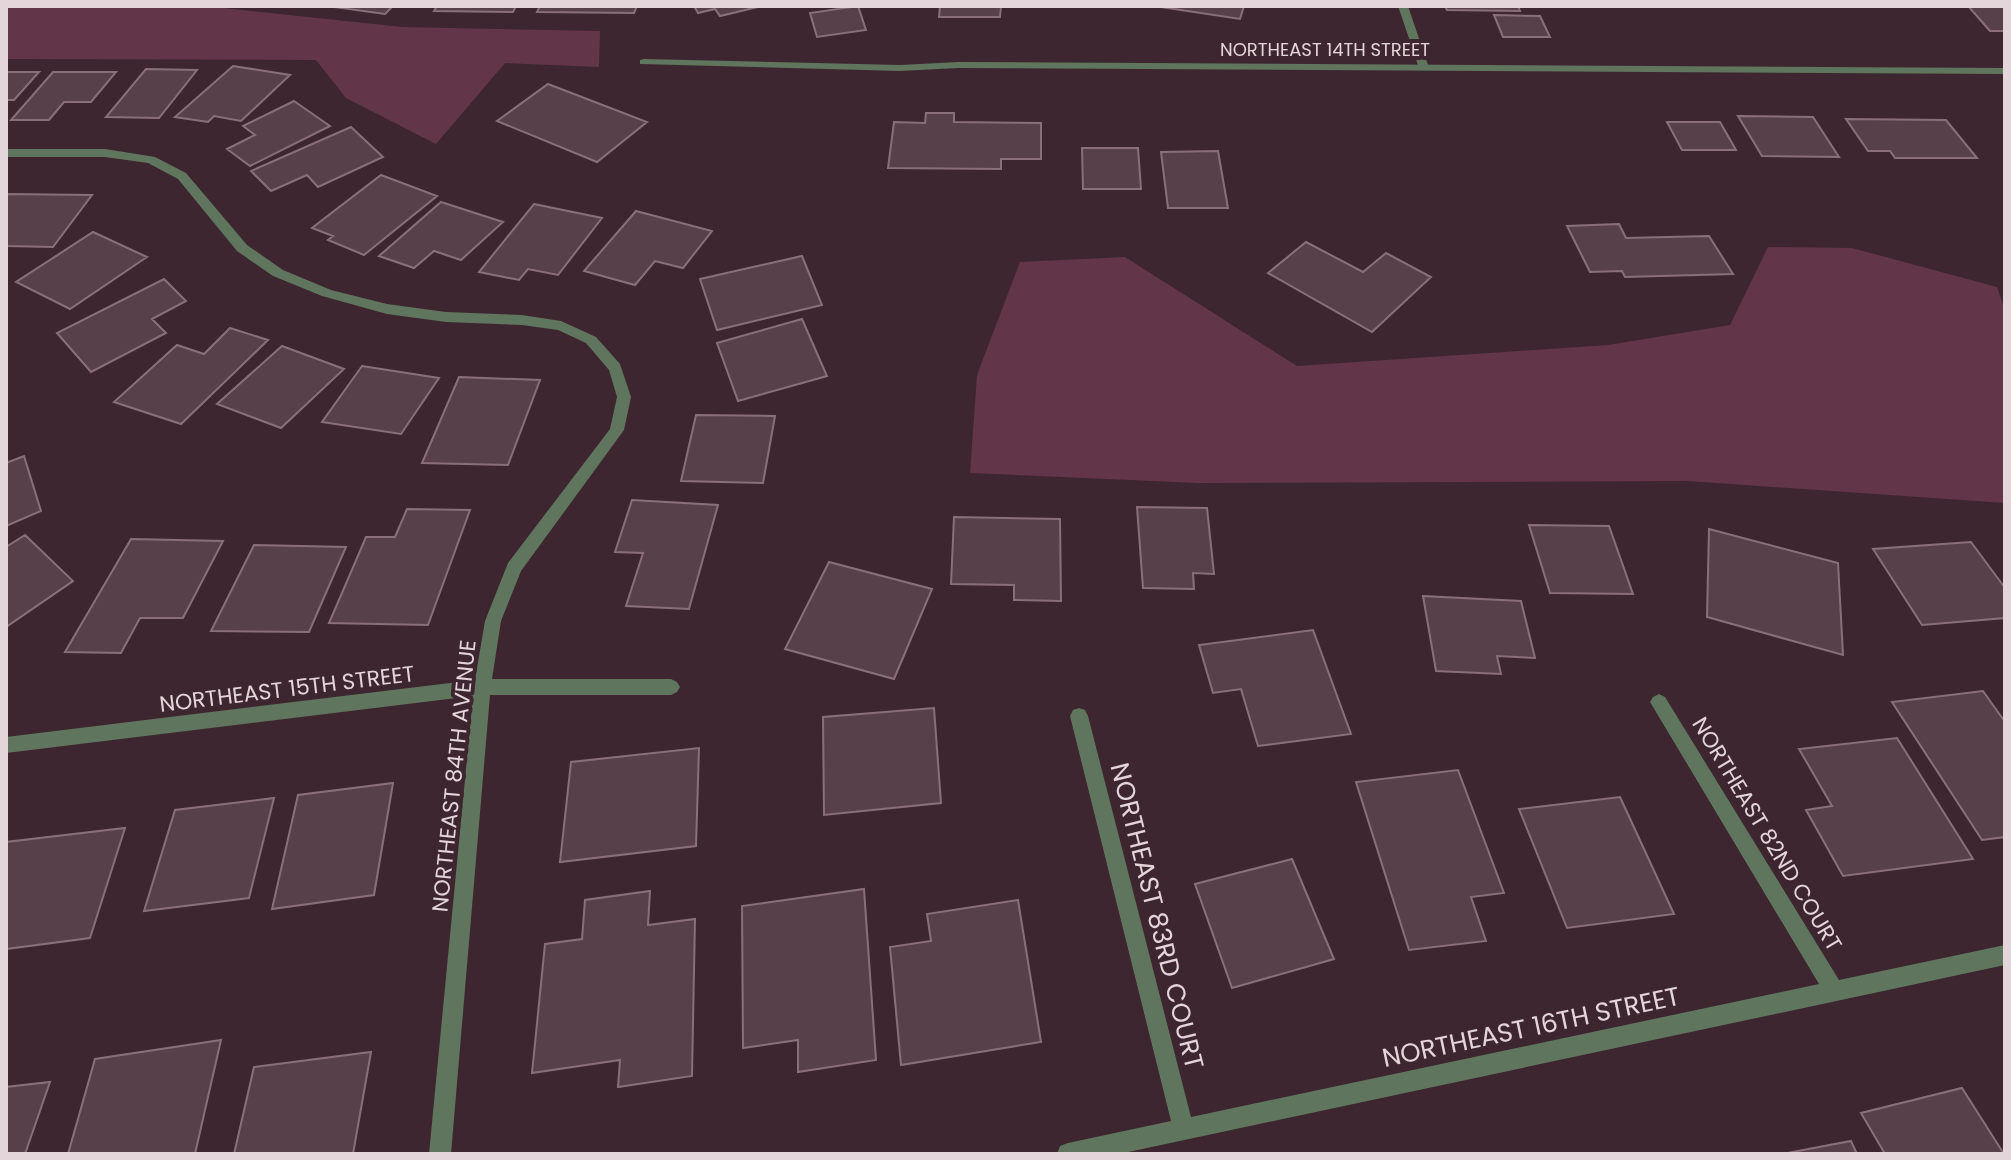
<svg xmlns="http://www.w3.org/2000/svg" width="2011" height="1160" font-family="Poppins,sans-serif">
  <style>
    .green { fill: #633549 }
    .building { fill: #58404a; stroke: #8a6f79; stroke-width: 2 }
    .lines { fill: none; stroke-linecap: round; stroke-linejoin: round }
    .lane { fill: #5f755e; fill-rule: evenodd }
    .street { fill: #5f755e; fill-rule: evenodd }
    .labels { text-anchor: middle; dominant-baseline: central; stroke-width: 8; stroke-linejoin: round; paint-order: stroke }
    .far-street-label { font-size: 18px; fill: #e4d5da; stroke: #3d262f }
    .street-label { font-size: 22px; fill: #e4d5da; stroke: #3d262f }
    .near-street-label { font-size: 26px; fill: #e4d5da; stroke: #3d262f }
  </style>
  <rect width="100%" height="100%" fill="#3d262f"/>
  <path class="green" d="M6,6H205L402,27L600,31L599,67L505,63L436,144L346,98L316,60L6,59Z
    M1768,247L1852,248L1997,287L2005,310V503L1688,481L1198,483L970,473L977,375L1020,262L1125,257L1297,366L1608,345L1730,325Z"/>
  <path class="building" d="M327,6H393L385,14Z
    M437,6H516L513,12L434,11Z
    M540,6H637L634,13L537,12Z
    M694,6H762L720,16L715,9L698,13Z
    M858,6L866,30L817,37L810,13Z
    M940,6H1001L1000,17H939Z
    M1154,6H1244L1240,19Z
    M1445,6H1518L1520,11L1447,10Z
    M1968,6H2005V31H1990Z
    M1494,15L1540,16L1550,37H1503Z
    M233,66L290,75L241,121L214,116L208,122L175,117Z
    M146,69L197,70L159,118L106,117Z
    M6,72H39L14,100H6Z
    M53,72H116L91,102H64L49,120H11Z
    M548,84L647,122L597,162L497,121Z
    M294,101L330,126L250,166L227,149L255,135L243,126Z
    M926,113H954V122L1041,123V159H1001V169L888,168L894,122L925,123Z
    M1738,116L1813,117L1839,157L1762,156Z
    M1846,119L1946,120L1977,158H1895L1890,151H1868Z
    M1667,122H1720L1736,150H1682Z
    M351,127L383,157L318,187L307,175L271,191L251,171Z
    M1082,148H1138L1141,189H1083Z
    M1218,151L1228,208H1168L1161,152Z
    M381,175L437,196L364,255L328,240L333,236L312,228Z
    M6,194L92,195L53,247L6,246Z
    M441,202L503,222L461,260L434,251L414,268L379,256Z
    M534,204L602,218L558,275L528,269L519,280L479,272Z
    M636,211L712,231L683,268L655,261L635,285L584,271Z
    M1619,224L1626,238L1709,236L1733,274L1625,277L1622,271L1590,272L1567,226Z
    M93,232L147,257L70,309L16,282Z
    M1306,242L1363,272L1386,253L1431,277L1372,332L1268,273Z
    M802,256L822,305L717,330L700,279Z
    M164,279L186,301L152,319L166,333L91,372L57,333Z
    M802,319L827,376L738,401L717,343Z
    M230,328L268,340L181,424L114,402L177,345L204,354Z
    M282,346L344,369L281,428L217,404Z
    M362,366L439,378L401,434L322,422Z
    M459,377L540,380L508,465L422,463Z
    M696,415L775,416L763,483L681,481Z
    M24,456L41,511L6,526V463Z
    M632,500L718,505L689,609L626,606L643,553L615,552Z
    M1137,507L1207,508L1214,574L1193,573L1194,589L1143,588Z
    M407,509L470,510L428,625L329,623L366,537H395Z
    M954,517L1060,519L1061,601L1014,600V585L951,584Z
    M1529,525L1609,526L1633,594L1550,593Z
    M1709,529L1838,563L1843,655L1707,617Z
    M25,535L73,581L6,627V547Z
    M131,539L223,541L183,618H140L121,653L65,652Z
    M1971,542L2005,588V618L1922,625L1873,549Z
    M254,545L346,547L309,632L211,631Z
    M829,562L932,589L894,679L785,649Z
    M1423,596L1521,601L1535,658L1497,656L1501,674L1436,671Z
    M1313,630L1351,734L1258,746L1241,689L1213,693L1199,645Z
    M1983,691L2005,722V837L1982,840L1892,702Z
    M934,708L941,803L824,815L823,717Z
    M1897,738L1973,859L1843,876L1806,810L1832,806L1799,749Z
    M699,748L696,846L560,862L571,762Z
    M1458,770L1504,893L1471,897L1486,941L1409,950L1356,782Z
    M393,783L374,895L272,909L298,795Z
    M1620,797L1674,914L1567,928L1519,809Z
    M274,798L249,898L144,911L175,810Z
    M125,828L90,938L6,949V842Z
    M1292,859L1334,959L1232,988L1195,884Z
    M864,889L876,1060L798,1072V1040L743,1048L742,906Z
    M650,891L648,925L695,919L692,1076L618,1087L620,1060L532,1073L545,944L582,939L585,900Z
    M1018,900L1041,1042L901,1065L890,947L931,941L927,914Z
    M221,1040L195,1154H68L95,1059Z
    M371,1052L353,1154H234L254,1067Z
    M50,1082L25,1154H6V1087Z
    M1962,1088L2004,1154H1885L1861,1113Z
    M1851,1141L1857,1154H1782Z"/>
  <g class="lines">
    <path class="lane" d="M1398,6H1408L1429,68L1428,70L1419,68Z"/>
    <path class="street" d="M644,59L900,65L958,62L2005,68V74L958,68L900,71L640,64V60Z
      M6,149H105L155,157L186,173L247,245L283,270L331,290L387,304L446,312L522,315L561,321L596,337L620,364L631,397L624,430L521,571L501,621L492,679H671L677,682L680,687L677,692L671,695H490L451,1154H429L473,696L6,753V737L475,680L485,621L508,563L610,429L617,397L609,370L586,343L558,330L522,325L446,322L387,314L322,296L273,276L237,251L178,179L148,163L105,157H6Z
      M1659,694L1665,697L1839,980L2005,945V965L1119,1154H1057L1060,1146L1068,1143L1171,1121L1070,716L1073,710L1079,708L1085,710L1088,716L1191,1117L1819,984L1653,707L1650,702L1653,697Z"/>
  </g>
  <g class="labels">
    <g class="far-street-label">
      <text x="1325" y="49">NORTHEAST 14TH STREET</text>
    </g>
    <g class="street-label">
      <text transform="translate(287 689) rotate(-7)">NORTHEAST 15TH STREET</text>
      <text transform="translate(454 776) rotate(-84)">NORTHEAST 84TH AVENUE</text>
      <text transform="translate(1767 834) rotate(59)">NORTHEAST 82ND COURT</text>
    </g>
    <g class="near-street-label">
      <text transform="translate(1157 916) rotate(76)">NORTHEAST 83RD COURT</text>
      <text transform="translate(1531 1027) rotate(-12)">NORTHEAST 16TH STREET</text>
    </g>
  </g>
  <rect width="2011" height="1160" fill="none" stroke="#e4d5da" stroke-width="16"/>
</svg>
